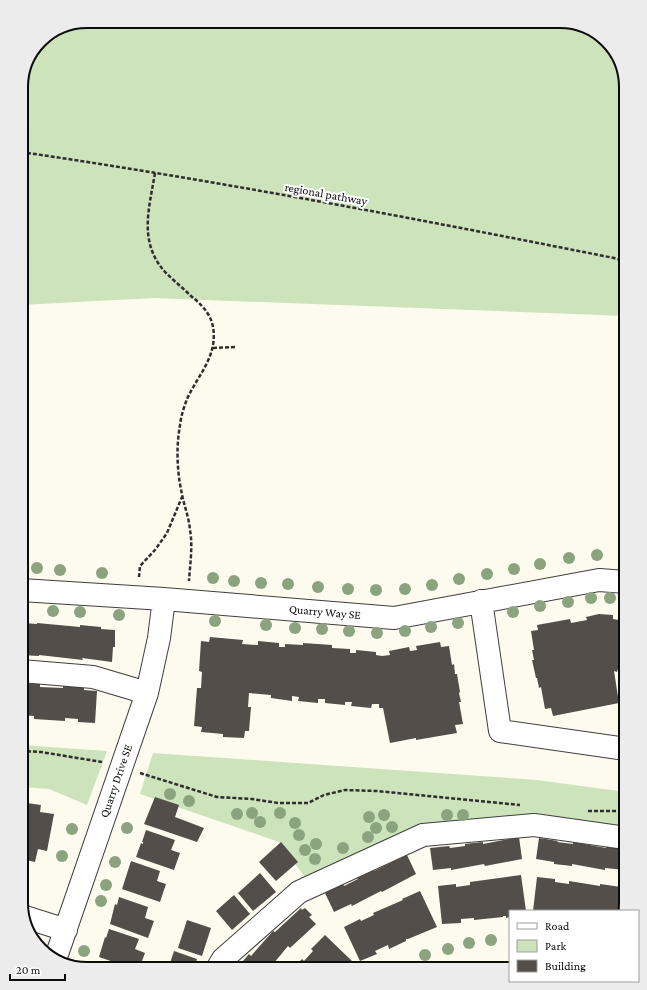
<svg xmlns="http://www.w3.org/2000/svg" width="647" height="990" font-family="'Crimson Pro',serif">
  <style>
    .green { fill: #cde3bc }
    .building { fill: #534e4a }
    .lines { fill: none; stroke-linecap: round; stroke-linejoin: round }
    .minor-casing { stroke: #3f3f3f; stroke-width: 24 }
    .path { stroke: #2e2e2e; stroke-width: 2.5; stroke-dasharray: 4 2; stroke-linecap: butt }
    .minor { stroke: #fff; stroke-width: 22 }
    .tree { fill: #8ba37f }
    .labels { text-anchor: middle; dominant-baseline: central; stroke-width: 4; stroke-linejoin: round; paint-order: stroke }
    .street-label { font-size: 12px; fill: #0c0c0c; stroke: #fff }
    .rim { fill: none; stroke: #0c0c0c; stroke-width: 2 }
  </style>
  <rect width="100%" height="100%" fill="#fdfbee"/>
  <path class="green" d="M87,21H564L596,32L617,54L626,87V316L154,298L21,305V83L41,40Z
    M21,745L107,751L87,805L49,789L21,787Z
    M153,753L537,780L626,792V831L471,822L309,883L279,842L140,794Z"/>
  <path class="building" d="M599,614L613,615V619L619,620L620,615L626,616V673H624V669H618L617,672L614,671L619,703L553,716L551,708L545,709L541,687L539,688L537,678H536L532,660H534L532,650H534L531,631L538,630L537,625L570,619L571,623L587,620L586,617Z
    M24,623L37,624V623L80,627V625L101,627V629L115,630V647H113L112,662L82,658L83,660L39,655V656L21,655Z
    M210,637L243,640L242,644L258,645V641L279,643V647H285V644L303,645V643L332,645V648L350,649V653H356V650L376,652V655L382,656L390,655L389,651L409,647L410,651L417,650L416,646L440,642L441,647L449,646L452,665L454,664L455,674H457L460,692L459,693L461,702H459L463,724L455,725L457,733L416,740V738L390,743L383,708H379V704H372L371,708L351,706L352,702H345V705L325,703V699H318V703L298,701L299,697L292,696V701L271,698V695L249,693L248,707H251L249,731H245L244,738L223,737V734L201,732L202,727L194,726L197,688H201L202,672L199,671L201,641L209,642Z
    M21,683L40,684V687L63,688V686L84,687V690L97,691L95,723L78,722V719L65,718V721L34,719V716L21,715Z
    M155,797L179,805L175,817L204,828L197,842L144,824Z
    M27,803L41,805L40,812L54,814L47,851L38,849L35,862L21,859V835Z
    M146,830L175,840L171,850L180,853L174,870L136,857L141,843L143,844V842H142Z
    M519,837L522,859L485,866L484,864L451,870V868L433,870L430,848L449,846L450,848L465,846V844L483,842V844Z
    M539,838L558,841L557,842L573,844V842L606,848V846L626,848L625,870L605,868V870L572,864V866L554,864V862L536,859Z
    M281,842L298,862L276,881L259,862Z
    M407,855L416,874L382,892L381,891L352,906L351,904L334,912L325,893L343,884L344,886L358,879L357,878L374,870V871Z
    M131,861L160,871L157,881L166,884L160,902L122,889Z
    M260,873L276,892L253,911L238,893Z
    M521,875L526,911H510V917L506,918V916H503V917L474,920V918L461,919V923L442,924L438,886L456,884V887L470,885V882Z
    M537,877L555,879V882L569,884V881L600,886V884L621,887L618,911H533Z
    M420,891L437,927L408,939H406V941L389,949L388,945L375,951L377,954L360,961L344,927L360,919L361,921L374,915L373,913L403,900L402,899Z
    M234,895L250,914L232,930L216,911Z
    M119,897L148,907L145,918L154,921L148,938L110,924L115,904L117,905Z
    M301,908L302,910L305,908L312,915L309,917L316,924L290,948L288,946L269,969H238L237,968L249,954L251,956L273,931L275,932Z
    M187,920L211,928L202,956L178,948Z
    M109,929L139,939L135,949L145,953L139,969H134L99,957L105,937L106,938Z
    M325,935L353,962L347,969H292L302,959L304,961L313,951L311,949Z
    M174,951L197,959L194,969H168Z"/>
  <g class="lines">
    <defs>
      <path id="minor" d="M21,590L164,599L394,618L599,580L626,582
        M481,601L500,731L626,749
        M21,671L93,677L147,693
        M25,917L66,930
        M55,960L147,693L159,638L164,599
        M217,969L223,959L299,892L423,835L534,825L626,838"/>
    </defs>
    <use href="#minor" class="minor-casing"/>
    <path class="path" d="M21,152C220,181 417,219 614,258L626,262
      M155,173C149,209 138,243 166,273C174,281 183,288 191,296C201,304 211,314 213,327C218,356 198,375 187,399C184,407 181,416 180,425C176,448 177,472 182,494C184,506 189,517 190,530C193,546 190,564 189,581
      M213,348L235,347
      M139,577L140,566L155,550L167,533L182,497
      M21,751L41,752L102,762
      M140,773L217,797L252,799L278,803H308L324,795L345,790L377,791L520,805
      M588,811H626"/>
    <use href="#minor" class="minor"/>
  </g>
  <g class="tree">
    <circle cx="597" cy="555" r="6"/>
    <circle cx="569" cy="558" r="6"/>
    <circle cx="540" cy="564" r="6"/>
    <circle cx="37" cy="568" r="6"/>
    <circle cx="514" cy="569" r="6"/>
    <circle cx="60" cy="570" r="6"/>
    <circle cx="102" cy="573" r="6"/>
    <circle cx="487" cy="574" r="6"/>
    <circle cx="213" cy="578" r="6"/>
    <circle cx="459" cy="579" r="6"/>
    <circle cx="234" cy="581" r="6"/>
    <circle cx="261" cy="583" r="6"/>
    <circle cx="288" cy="584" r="6"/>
    <circle cx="432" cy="585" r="6"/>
    <circle cx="318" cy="587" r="6"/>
    <circle cx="348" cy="589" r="6"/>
    <circle cx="405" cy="589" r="6"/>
    <circle cx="376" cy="590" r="6"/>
    <circle cx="591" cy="598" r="6"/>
    <circle cx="610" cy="598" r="6"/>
    <circle cx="568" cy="602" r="6"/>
    <circle cx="540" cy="606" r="6"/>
    <circle cx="53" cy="611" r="6"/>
    <circle cx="80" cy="612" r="6"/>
    <circle cx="513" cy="612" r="6"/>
    <circle cx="119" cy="615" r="6"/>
    <circle cx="215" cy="621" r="6"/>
    <circle cx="458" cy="623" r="6"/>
    <circle cx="266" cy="625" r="6"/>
    <circle cx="431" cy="627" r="6"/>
    <circle cx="295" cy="628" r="6"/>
    <circle cx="322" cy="629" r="6"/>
    <circle cx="349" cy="631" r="6"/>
    <circle cx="405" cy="631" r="6"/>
    <circle cx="377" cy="633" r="6"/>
    <circle cx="170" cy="794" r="6"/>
    <circle cx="189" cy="801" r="6"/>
    <circle cx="252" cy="813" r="6"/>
    <circle cx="280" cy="813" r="6"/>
    <circle cx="237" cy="814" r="6"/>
    <circle cx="384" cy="815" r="6"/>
    <circle cx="447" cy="815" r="6"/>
    <circle cx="463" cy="815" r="6"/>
    <circle cx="369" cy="817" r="6"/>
    <circle cx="260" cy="822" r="6"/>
    <circle cx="295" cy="823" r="6"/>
    <circle cx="392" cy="827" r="6"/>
    <circle cx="127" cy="828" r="6"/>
    <circle cx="376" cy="828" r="6"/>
    <circle cx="72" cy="829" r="6"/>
    <circle cx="299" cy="835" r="6"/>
    <circle cx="368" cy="837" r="6"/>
    <circle cx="316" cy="844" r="6"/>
    <circle cx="343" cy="848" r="6"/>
    <circle cx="305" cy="850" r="6"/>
    <circle cx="62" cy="856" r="6"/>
    <circle cx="315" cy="859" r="6"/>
    <circle cx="115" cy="862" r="6"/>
    <circle cx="106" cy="885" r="6"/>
    <circle cx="101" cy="901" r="6"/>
    <circle cx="491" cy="940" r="6"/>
    <circle cx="469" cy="943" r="6"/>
    <circle cx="448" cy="949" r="6"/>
    <circle cx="84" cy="951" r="6"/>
    <circle cx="425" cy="955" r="6"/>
  </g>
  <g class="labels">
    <g class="street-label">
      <text transform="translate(326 194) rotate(10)">regional pathway</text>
      <text transform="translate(325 612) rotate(5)">Quarry Way SE</text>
      <text transform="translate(116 781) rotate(-71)">Quarry Drive SE</text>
    </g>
  </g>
  <path d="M0 0H647V990H0ZM87 28H560A59 59 0 0 1 619 87V903A59 59 0 0 1 560 962H87A59 59 0 0 1 28 903V87A59 59 0 0 1 87 28Z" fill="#ececec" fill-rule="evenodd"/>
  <path class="rim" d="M87 28H560A59 59 0 0 1 619 87V903A59 59 0 0 1 560 962H87A59 59 0 0 1 28 903V87A59 59 0 0 1 87 28Z"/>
  <rect x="509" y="910" width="130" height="72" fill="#ffffff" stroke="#9e9e9e"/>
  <rect x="517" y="923" width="20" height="6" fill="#ffffff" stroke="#9e9e9e"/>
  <text x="545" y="930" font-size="12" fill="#0c0c0c">Road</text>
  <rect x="517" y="940" width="20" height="12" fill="#cde3bc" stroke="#9e9e9e"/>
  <text x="545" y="950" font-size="12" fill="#0c0c0c">Park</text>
  <rect x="517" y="960" width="20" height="12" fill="#534e4a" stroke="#9e9e9e"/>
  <text x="545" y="970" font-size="12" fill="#0c0c0c">Building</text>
  <path d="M10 974v6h55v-6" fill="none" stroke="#0c0c0c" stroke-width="2"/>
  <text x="16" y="974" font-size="12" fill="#0c0c0c" stroke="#ffffff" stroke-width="3" paint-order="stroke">20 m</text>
</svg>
